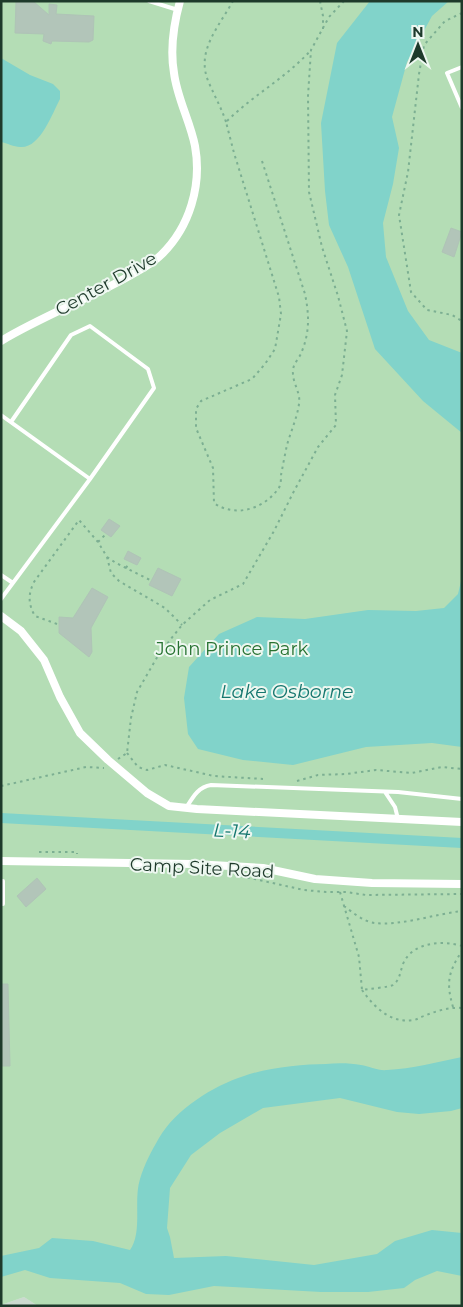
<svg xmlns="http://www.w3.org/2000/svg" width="463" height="1307" font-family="Montserrat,sans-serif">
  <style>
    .built { fill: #cbdacf }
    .green { fill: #b4ddb5 }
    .water { fill: #81d3ca }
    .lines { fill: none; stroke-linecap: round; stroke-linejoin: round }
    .canal { stroke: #81d3ca; stroke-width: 10 }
    .building { fill: #b2c5b9; stroke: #afc4b6 }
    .path { stroke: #7caf92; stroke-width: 2; stroke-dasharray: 2.5 4; stroke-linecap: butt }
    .service { stroke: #fff; stroke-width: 4 }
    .minor { stroke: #fff; stroke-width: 8 }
    .labels { text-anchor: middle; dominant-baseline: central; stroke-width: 4; stroke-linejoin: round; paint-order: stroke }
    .street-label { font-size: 18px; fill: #1e3a2b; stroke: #edf7f0 }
    .park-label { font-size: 18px; fill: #277231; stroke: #edf7f0 }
    .water-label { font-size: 19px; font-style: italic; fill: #16776f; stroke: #edf7f0 }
  </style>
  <rect width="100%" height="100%" fill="#ddeae1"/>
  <path class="built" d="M24,1297L38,1306H1V1305Z"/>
  <path class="green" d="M1,1H462V1306H38L24,1297L1,1305Z"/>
  <path class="water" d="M370,1H449L432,16L407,62L392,117L399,148L393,184L383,223L386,257L408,311L429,340L462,353V433L423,401L375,349L348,267L329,225L325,191L321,123L337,43Z
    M1,58L30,75L53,84L60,91V99C52,114 40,149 20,147C14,147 7,143 1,142Z
    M462,577V747L432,743L366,747L293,765L243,760L198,749L188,734L184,698L189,667L219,634L257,617L305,619L368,610L416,611L444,608L458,594Z
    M462,1057V1108L451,1111L419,1114L397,1112L340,1098L263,1108L220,1133L191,1155L170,1188L167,1228L170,1237L174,1258L226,1256L314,1265L377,1254L395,1241L432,1230L462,1233V1276L437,1271L415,1280L404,1288L368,1292H321L214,1286L169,1295L146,1294L120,1283L50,1278L25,1270L1,1277V1256L39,1248L52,1238L93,1241L130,1250C143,1231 133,1201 140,1179C144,1165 152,1150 159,1138C176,1109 213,1086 244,1076C266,1068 303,1064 326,1064C337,1063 350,1063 361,1065C369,1066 378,1071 387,1070C412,1069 437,1062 462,1057Z"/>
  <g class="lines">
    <path class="canal" d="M1,818L462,843"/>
  </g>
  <path class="building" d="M16,1H33L49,15V4L57,5L56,14L94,16L93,40L89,42L52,41L51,44L43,41L44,34L15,33Z
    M451,228L462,232L454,257L442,252Z
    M109,519L120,526L111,537L101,530Z
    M128,551L141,558L137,565L124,559Z
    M158,568L181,579L172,596L149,585Z
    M92,588L108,597L91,628L92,652L89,657L59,633V617L73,618Z
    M37,878L46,889L26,907L17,896Z
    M1,984H8L10,1066H1Z"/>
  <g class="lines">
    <path class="path" d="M320,1L323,16V29
      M462,13L445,21L424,45L419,74L408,172L399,215L411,292L427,310L452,315L462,321
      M226,122C221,107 215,97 209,83C195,52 218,28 233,1
      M262,161L305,294C309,314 310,331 302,351C300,358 293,363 293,371C292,383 301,392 299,404C297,418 291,431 287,445C285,454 283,465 281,475C281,479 281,486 278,489C264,509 235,518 214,503L213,468L196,428V409L201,401L252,379L265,364L275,349L281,314L279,297L234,153L226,122C253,95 286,78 311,50
      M98,542L105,535
      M107,557L116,563L150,580
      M126,568L129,563
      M57,624L35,616C28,604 28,594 34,582L79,520L98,542L107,557L111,573L119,581L165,608L182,625
      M127,753L138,767L147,770L165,765L214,776L263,779
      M118,759L127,753L131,718L137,692L159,654L182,625L210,600L243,584L274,531L293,493L318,447L336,425L335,395L342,375L347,331L338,296L322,247L309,192L308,96L311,50L329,17L344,1
      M297,781L318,775L346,774L376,770L412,773L442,767L462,769
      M1,786L86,767L104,768
      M39,852H77V854
      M241,876L304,890L326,892H346L366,895L462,894
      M340,892L359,957L362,990C368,989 390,987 393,985C400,980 400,972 403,964C412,942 442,940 462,946
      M344,906C352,912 364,922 375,923C401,926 435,914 462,911
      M362,990C374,1007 391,1024 413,1020C417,1020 420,1017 424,1016C436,1011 449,1007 462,1008
      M453,1007C446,983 448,972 462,951"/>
    <path class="service" d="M149,1L178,10
      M462,67L447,73L462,108
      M1,415L90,479L1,599
      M11,422L71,335L90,326L148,369L154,388L90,479
      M1,575L13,583
      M385,792L395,807L398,819
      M186,808C193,797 198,787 211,785L398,792L462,799
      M1,881H3V904H1"/>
    <path class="minor" d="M1,341C39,318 81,302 120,281C134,273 150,266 161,255C190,227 202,185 195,146C190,121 177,98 174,73C170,50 174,23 180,1
      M1,616L21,631L44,660L60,697L80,733L108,760L147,793L169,806L197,809L462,822
      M1,861L194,864L263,868L315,879L372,883L462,884"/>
  </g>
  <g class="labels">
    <g class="street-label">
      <text transform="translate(106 284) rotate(-29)">Center Drive</text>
      <text transform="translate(202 868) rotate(3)">Camp Site Road</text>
    </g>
    <g class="park-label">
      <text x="232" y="649">John Prince Park</text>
    </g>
    <g class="water-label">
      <text x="287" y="691">Lake Osborne</text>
      <text transform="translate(232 831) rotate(3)">L-14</text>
    </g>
  </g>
  <rect width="463" height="1307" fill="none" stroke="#1e3a2b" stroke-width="5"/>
  <g transform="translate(418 45)" stroke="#edf7f0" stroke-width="4" paint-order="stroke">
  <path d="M0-4L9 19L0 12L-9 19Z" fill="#1e3a2b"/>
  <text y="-8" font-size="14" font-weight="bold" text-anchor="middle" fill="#1e3a2b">N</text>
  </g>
</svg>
